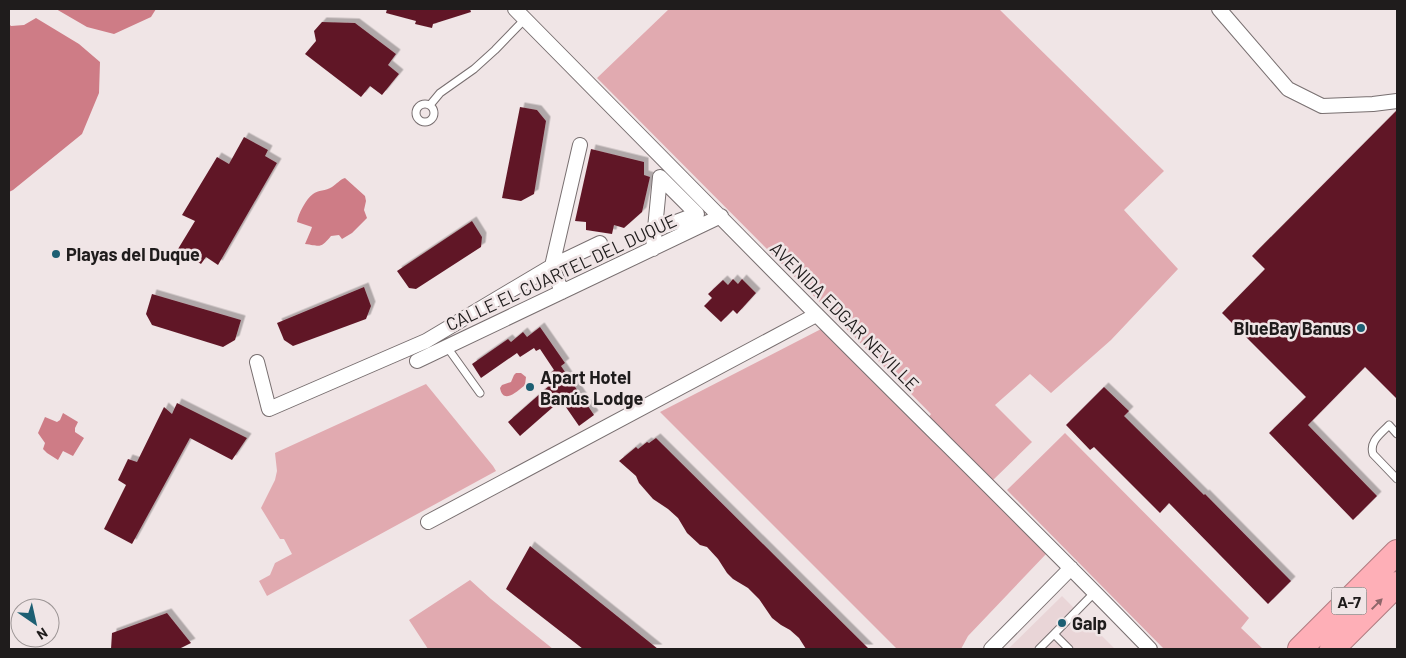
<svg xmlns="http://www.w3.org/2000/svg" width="1406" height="658" font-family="Barlow,sans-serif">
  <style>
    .built { fill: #e9d5d7 }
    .green { fill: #e1aab0 }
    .water { fill: #ce7c86 }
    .building { fill: #611928; filter: url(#shadow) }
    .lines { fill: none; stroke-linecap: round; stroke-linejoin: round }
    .lane-casing { stroke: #786f70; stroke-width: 9 }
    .street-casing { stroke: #786f70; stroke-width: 16 }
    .highway-casing { stroke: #b07c81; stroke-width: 26 }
    .lane { stroke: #fff; stroke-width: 7 }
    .street { stroke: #fff; stroke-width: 14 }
    .highway { stroke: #feafb7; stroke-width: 24 }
    .oneway { fill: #8e666a }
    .poi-dot { fill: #1d5f73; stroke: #f0e5e6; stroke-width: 2 }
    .labels { text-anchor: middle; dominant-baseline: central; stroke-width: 5; stroke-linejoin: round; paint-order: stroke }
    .shield { fill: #f0e5e6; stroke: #5e5859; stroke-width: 1 }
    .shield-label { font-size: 16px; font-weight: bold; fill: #1f1c1c }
    .poi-label { font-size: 18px; font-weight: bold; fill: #1f1c1c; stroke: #f0e5e6; text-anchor: start }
    .street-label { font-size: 18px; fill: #1f1c1c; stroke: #f0e5e6 }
  </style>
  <defs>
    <filter id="shadow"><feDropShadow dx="4.5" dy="-4.5" stdDeviation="0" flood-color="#0004"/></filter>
  </defs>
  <rect width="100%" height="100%" fill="#f0e5e6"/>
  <path class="built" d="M1062,596L1115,649H1008Z"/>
  <path class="green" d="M669,9H999L1164,171L1124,210L1178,269L1111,340L1051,393L1030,374L995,405L1032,442L992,481L929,417L931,414L597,78Z
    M825,327L1047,553L968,636L961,649H897L660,412Z
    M426,384L493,466L496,471L267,596L259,581L270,575L275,563L292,554L284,539H280L261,508L275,480L277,471L275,453Z
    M1065,433L1249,618L1241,628L1263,649H1164L1007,490Z
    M470,580L491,599L553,649H428L409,620Z"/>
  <path class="water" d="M56,9H156L151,17L114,34L87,27Z
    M36,18L79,44L100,62L99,93L82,134L13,190L9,192V24L11,26L24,25Z
    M345,178L365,196L366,201L364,210L367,218L352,233L342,239L339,235L331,236C320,249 321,246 305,244L311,230L312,227L297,222C298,214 306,199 313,194C318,190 326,191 332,187C337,184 339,180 345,178Z
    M516,373H521L526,377L525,385C518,391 503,405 500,388L502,385L511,382L514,375Z
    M63,413L78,422L75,428V432L84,438L73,456L63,451L58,460L47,453L43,449L45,443L38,433L45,417L57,422L60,420Z"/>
  <path class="building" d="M387,9H470L471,12L433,24L432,28L415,24L416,21L386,13Z
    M322,22L355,23L396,54L388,65L399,74L382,95L370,86L361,97L305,54L316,41L314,31Z
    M520,107L537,110L546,121L534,194L521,201L502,198Z
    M1397,110V399L1365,367L1308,425L1377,496L1353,520L1269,433L1306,397L1222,313L1265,269L1252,256Z
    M244,137L268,150L265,156L277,163L218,265L206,257L201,264L178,249L195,221L182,215L217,157L229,164Z
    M591,149L644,162V175L650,177L642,212L624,228L614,225L612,234L586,230V222L575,221Z
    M472,221L482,237L481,247L416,289L409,288L397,271Z
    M733,279L738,284L742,279L756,293L737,314L733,310L721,322L704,306L712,298L708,294L723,280L728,285Z
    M364,287L371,306L366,319L293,346L284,340L277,323Z
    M152,294L241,320L235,340L223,347L152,325L146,314Z
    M540,327L565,363L561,366L594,415L579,426L561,400L520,436L508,422L550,385L545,378L554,370L540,349L536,351L534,348L520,357L517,353L481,378L472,364L508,339L511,342L523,332L527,337Z
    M1104,387L1129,411L1124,416L1204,495L1205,494L1291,581L1268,604L1169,503L1160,513L1094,447L1090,450L1066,425Z
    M177,403L247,438L232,460L190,438L132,544L104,529L126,485L118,480L128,459L137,462L164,407L172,414Z
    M656,438L869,649H806L799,638L790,630L781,625L772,618L759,599L748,588L733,579L727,573L718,559L707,547L700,545L687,533L678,518L668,509L653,499L639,483L636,476L619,461L636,447L638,449L647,442L649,443Z
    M530,546L658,649H583L506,589Z
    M167,613L191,643L179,649H111L112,633Z"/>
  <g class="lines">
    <defs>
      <path id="lane" d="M416 113a9 9 0 1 1 18 0a9 9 0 1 1-18 0Z
        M430,105L440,93L474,69L495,50L525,19
        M447,347L480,393
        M1397,434L1389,425C1381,434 1369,441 1373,454L1397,479
        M1039,649L1054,634
        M1069,649L1054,634L1095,592"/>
      <path id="street" d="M515,9C616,110 716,213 817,315C928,427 1041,536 1150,649
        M1219,9L1288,89L1322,106L1373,104L1397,101
        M653,249L660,177L697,214L655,230
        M552,266L580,145
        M552,266L600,243
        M417,361L721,216
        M257,362L269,409L426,341L552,266L562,292
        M428,522L816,315
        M991,649L1071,568"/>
      <path id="highway" d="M1300,649L1397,552
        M1332,649L1397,584"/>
    </defs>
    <use href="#lane" class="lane-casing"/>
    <use href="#street" class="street-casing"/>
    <use href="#highway" class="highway-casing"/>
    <use href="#lane" class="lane"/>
    <use href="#street" class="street"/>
    <use href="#highway" class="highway"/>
  </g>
  <defs><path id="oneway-solid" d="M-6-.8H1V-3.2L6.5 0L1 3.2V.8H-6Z" transform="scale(1.25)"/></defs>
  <use class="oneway" href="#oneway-solid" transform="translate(1377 604) rotate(-45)"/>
  <g class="poi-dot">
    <circle cx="56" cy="254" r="5"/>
    <circle cx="1361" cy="328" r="5"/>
    <circle cx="530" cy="387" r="5"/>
    <circle cx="1062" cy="623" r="5"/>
  </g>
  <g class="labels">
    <rect class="shield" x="1331.5" y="587.5" width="35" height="27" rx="4"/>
    <g class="shield-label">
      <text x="1349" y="601">A-7</text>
    </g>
    <g class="poi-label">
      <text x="66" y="254">Playas del Duque</text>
      <text x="1351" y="328" text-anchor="end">BlueBay Banus</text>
      <text x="540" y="377">Apart Hotel<tspan x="540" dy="21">Banús Lodge</tspan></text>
      <text x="1072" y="623">Galp</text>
    </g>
    <g class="street-label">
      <text transform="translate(561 272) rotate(-25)">CALLE EL CUARTEL DEL DUQUE</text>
      <text transform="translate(845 316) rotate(45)">AVENIDA EDGAR NEVILLE</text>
    </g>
  </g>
  <rect width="1406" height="658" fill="none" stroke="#1f1c1c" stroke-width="20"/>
  <g transform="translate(35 623) rotate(146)"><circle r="24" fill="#f0e5e6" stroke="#9c9595"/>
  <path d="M0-4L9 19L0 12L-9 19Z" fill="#1d5f73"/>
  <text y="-8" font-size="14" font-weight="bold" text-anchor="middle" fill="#1f1c1c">N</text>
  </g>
</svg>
